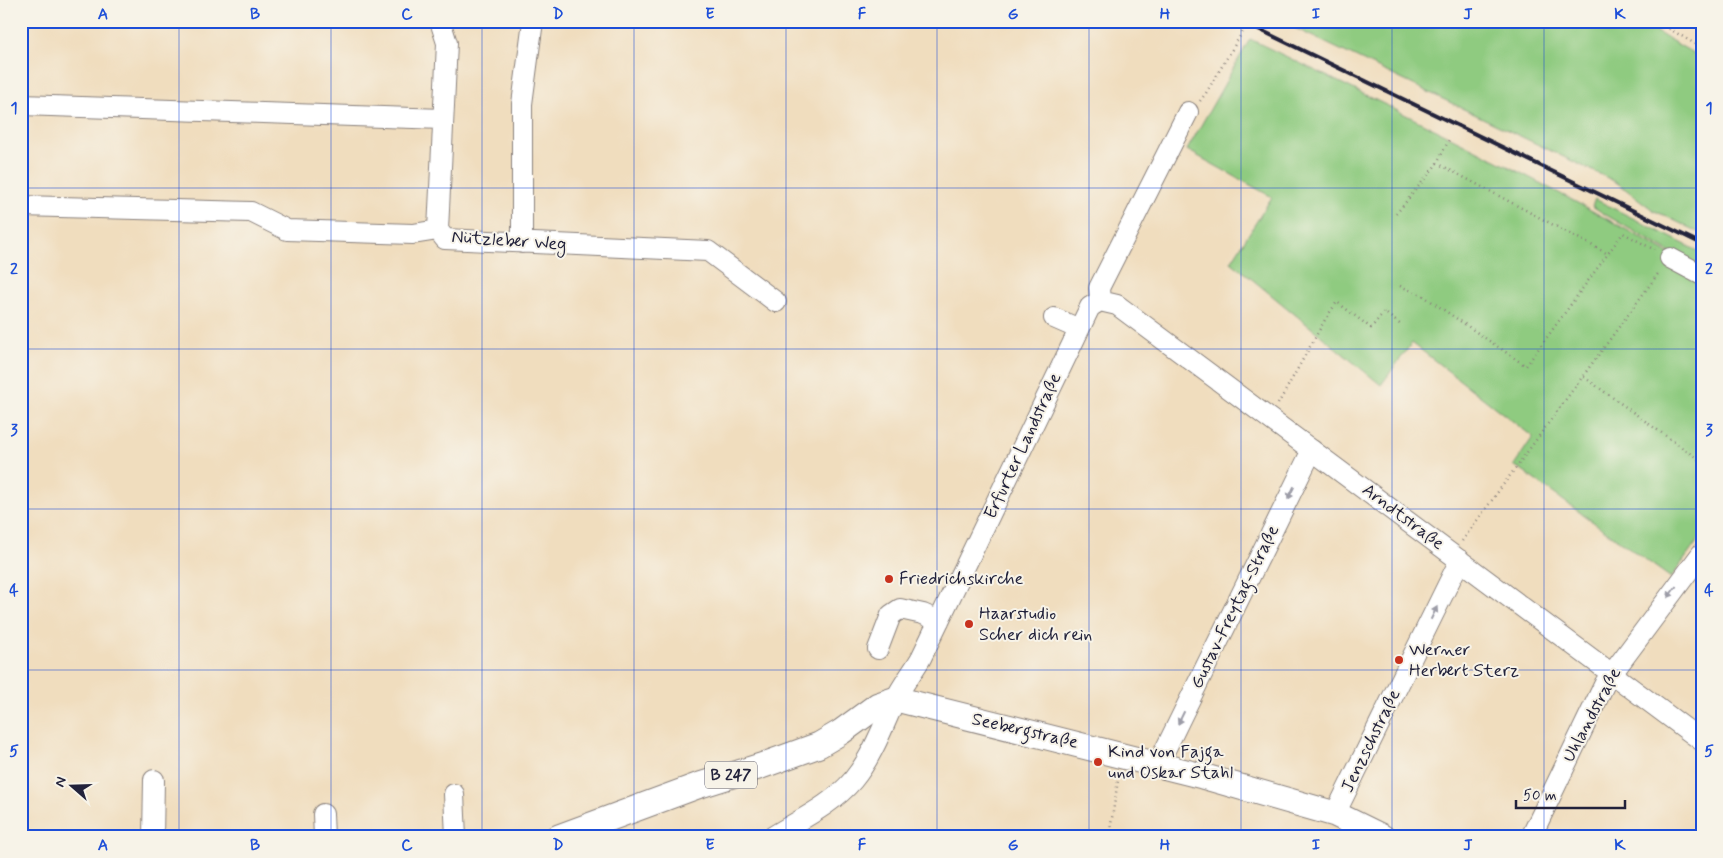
<svg xmlns="http://www.w3.org/2000/svg" width="1723" height="858" font-family="Mynerve,sans-serif">
  <style>
    .green { fill: #8fcb80; stroke: #58765e }
    .lines { fill: none; stroke-linecap: round; stroke-linejoin: round }
    .minor-casing { stroke: #89807c; stroke-width: 22 }
    .major-casing { stroke: #89807c; stroke-width: 27 }
    .path { stroke: #89807c; stroke-width: 2.5; stroke-dasharray: 1 4; stroke-linecap: butt }
    .minor { stroke: #fff; stroke-width: 20 }
    .major { stroke: #fff; stroke-width: 25 }
    .rail { stroke: #22223b; stroke-width: 4 }
    .oneway { fill: #9c9ca7 }
    .grid { fill: none; stroke: #1d4ed8; stroke-width: 1; stroke-opacity: 0.55 }
    .poi-dot { fill: #c8321e; stroke: #f7f3e8; stroke-width: 2 }
    .labels { text-anchor: middle; dominant-baseline: central; stroke-width: 4; stroke-linejoin: round; paint-order: stroke }
    .shield { fill: #f7f3e8; stroke: #62616f; stroke-width: 1 }
    .shield-label { font-size: 16px; font-weight: bold; fill: #22223b }
    .street-label { font-size: 18px; fill: #22223b; stroke: #f7f3e8 }
    .poi-label { font-size: 18px; fill: #22223b; stroke: #f7f3e8; text-anchor: start }
    .neatline { fill: none; stroke: #1d4ed8; stroke-width: 2 }
    .grid-label { font-size: 16px; text-anchor: middle; font-weight: bold; fill: #1d4ed8 }
  </style>
  <rect width="100%" height="100%" fill="#f7f3e8"/>
  <filter id="ink" filterUnits="userSpaceOnUse"><feTurbulence type="fractalNoise" baseFrequency=".02" numOctaves="2"/><feDisplacementMap in="SourceGraphic" scale="10" xChannelSelector="R" yChannelSelector="G"/><feConvolveMatrix kernelMatrix="1 2 1 2 8 2 1 2 1" color-interpolation-filters="sRGB"/></filter>
  <filter id="wash" filterUnits="userSpaceOnUse"><feTurbulence type="fractalNoise" baseFrequency=".0096" numOctaves="4" result="noise"/><feDisplacementMap in="SourceGraphic" scale="20" xChannelSelector="R" yChannelSelector="G"/><feGaussianBlur stdDeviation="1.12" result="paint"/><feColorMatrix in="noise" values="0 0 0 0 0 0 0 0 0 0 0 0 0 0 0 0 0 1.4 0 .05"/><feComposite in="paint" operator="in"/></filter>
  <g filter="url(#wash)">
    <rect width="100%" height="100%" fill="#f0ddbe"/>
    <path class="green" d="M1280,21H1637L1702,58V234L1653,210L1616,182Z
      M1250,39C1403,113 1555,186 1702,273V535L1671,578L1514,465L1533,437L1412,343L1381,385L1231,262L1272,197L1187,150Z
      M1595,199L1702,253V271L1606,215L1592,206Z"/>
  </g>
  <g filter="url(#ink)">
    <g class="lines">
      <defs>
        <path id="minor" d="M440,21L447,43L438,230L445,239L708,251L776,302
          M21,105L443,119
          M21,206L251,212L287,230L413,234L438,230
          M522,243V104L533,21
          M1670,258L1702,275
          M1100,301L1117,305L1702,741
          M1100,301L1099,288L1188,112
          M1054,318L1079,329
          M878,649L891,615L900,609L923,614L939,621
          M1160,764L1164,752L1312,450
          M454,794L456,837
          M323,814L324,837
          M1335,814L1460,560
          M153,837L154,780
          M772,837C799,820 832,805 853,780C872,757 883,727 895,700C902,685 913,672 921,658L1090,307L1100,301
          M1531,837L1605,683L1702,553"/>
        <path id="major" d="M559,837L697,786L761,766L819,745L841,732L878,705L896,699L1202,776L1335,814L1382,837"/>
      </defs>
      <use href="#minor" class="minor-casing"/>
      <use href="#major" class="major-casing"/>
      <path class="path" d="M1656,21L1702,48
        M1200,101L1206,93L1243,31
        M1437,163L1608,254
        M1396,214L1436,165L1450,138
        M1400,286L1422,295L1526,366L1623,233L1655,250
        M1584,377L1702,462
        M1278,404L1326,318L1337,302L1371,328L1384,312L1401,325
        M1462,541L1660,271
        M1109,837L1119,774"/>
      <use href="#minor" class="minor"/>
      <use href="#major" class="major"/>
      <path class="rail" d="M1242,21L1702,244"/>
    </g>
    <defs><path id="oneway-solid" d="M-6-.8H1V-3.2L6.5 0L1 3.2V.8H-6Z" transform="scale(1.25)"/></defs>
    <g class="oneway">
      <use href="#oneway-solid" transform="translate(1291 493) rotate(116)"/>
      <use href="#oneway-solid" transform="translate(1672 592) rotate(127)"/>
      <use href="#oneway-solid" transform="translate(1434 613) rotate(-64)"/>
      <use href="#oneway-solid" transform="translate(1181 718) rotate(116)"/>
    </g>
  </g>
  <path class="grid" d="M179,21V837M331,21V837M482,21V837M634,21V837M786,21V837M937,21V837M1089,21V837M1241,21V837M1392,21V837M1544,21V837M21,188H1702M21,349H1702M21,509H1702M21,670H1702"/>
  <g class="poi-dot">
    <circle cx="889" cy="579" r="5"/>
    <circle cx="969" cy="624" r="5"/>
    <circle cx="1399" cy="660" r="5"/>
    <circle cx="1098" cy="762" r="5"/>
  </g>
  <g class="labels">
    <rect class="shield" x="705" y="761.5" width="52" height="27" rx="4"/>
    <g class="shield-label">
      <text x="731" y="775">B 247</text>
    </g>
    <g class="street-label">
      <text transform="translate(509 241) rotate(4)">Nützleber Weg</text>
      <text transform="translate(1023 446) rotate(-65)">Erfurter Landstraße</text>
      <text transform="translate(1403 517) rotate(37)">Arndtstraße</text>
      <text transform="translate(1235 607) rotate(-64)">Gustav-Freytag-Straße</text>
      <text transform="translate(1592 715) rotate(-62)">Uhlandstraße</text>
      <text transform="translate(1025 731) rotate(13)">Seebergstraße</text>
      <text transform="translate(1371 741) rotate(-64)">Jenzschstraße</text>
    </g>
    <g class="poi-label">
      <text x="899" y="579">Friedrichskirche</text>
      <text x="979" y="614">Haarstudio<tspan x="979" dy="21">Scher dich rein</tspan></text>
      <text x="1409" y="650">Werner<tspan x="1409" dy="21">Herbert Sterz</tspan></text>
      <text x="1108" y="752">Kind von Fajga<tspan x="1108" dy="21">und Oskar Stahl</tspan></text>
    </g>
  </g>
  <rect width="1723" height="858" fill="none" stroke="#f7f3e8" stroke-width="55"/>
  <g transform="translate(72 786) rotate(290)" stroke="#f7f3e8" stroke-width="4" paint-order="stroke">
  <path d="M0-4L9 19L0 12L-9 19Z" fill="#22223b"/>
  <text y="-8" font-size="14" font-weight="bold" text-anchor="middle" fill="#22223b">N</text>
  </g>
  <path d="M1516 800v8h109v-8" fill="none" stroke="#22223b" stroke-width="2.5"/>
  <text x="1523" y="800" font-size="15" fill="#22223b" stroke="#f7f3e8" stroke-width="4" paint-order="stroke">50 m</text>
  <rect x="28" y="28" width="1668" height="802" class="neatline"/>
  <g class="grid-label">
    <text x="103" y="19">A</text>
    <text x="255" y="19">B</text>
    <text x="407" y="19">C</text>
    <text x="558" y="19">D</text>
    <text x="710" y="19">E</text>
    <text x="862" y="19">F</text>
    <text x="1013" y="19">G</text>
    <text x="1165" y="19">H</text>
    <text x="1316" y="19">I</text>
    <text x="1468" y="19">J</text>
    <text x="1620" y="19">K</text>
    <text x="14" y="113">1</text>
    <text x="1709" y="113">1</text>
    <text x="14" y="274">2</text>
    <text x="1709" y="274">2</text>
    <text x="14" y="435">3</text>
    <text x="1709" y="435">3</text>
    <text x="14" y="595">4</text>
    <text x="1709" y="595">4</text>
    <text x="14" y="756">5</text>
    <text x="1709" y="756">5</text>
    <text x="103" y="850">A</text>
    <text x="255" y="850">B</text>
    <text x="407" y="850">C</text>
    <text x="558" y="850">D</text>
    <text x="710" y="850">E</text>
    <text x="862" y="850">F</text>
    <text x="1013" y="850">G</text>
    <text x="1165" y="850">H</text>
    <text x="1316" y="850">I</text>
    <text x="1468" y="850">J</text>
    <text x="1620" y="850">K</text>
  </g>
</svg>
